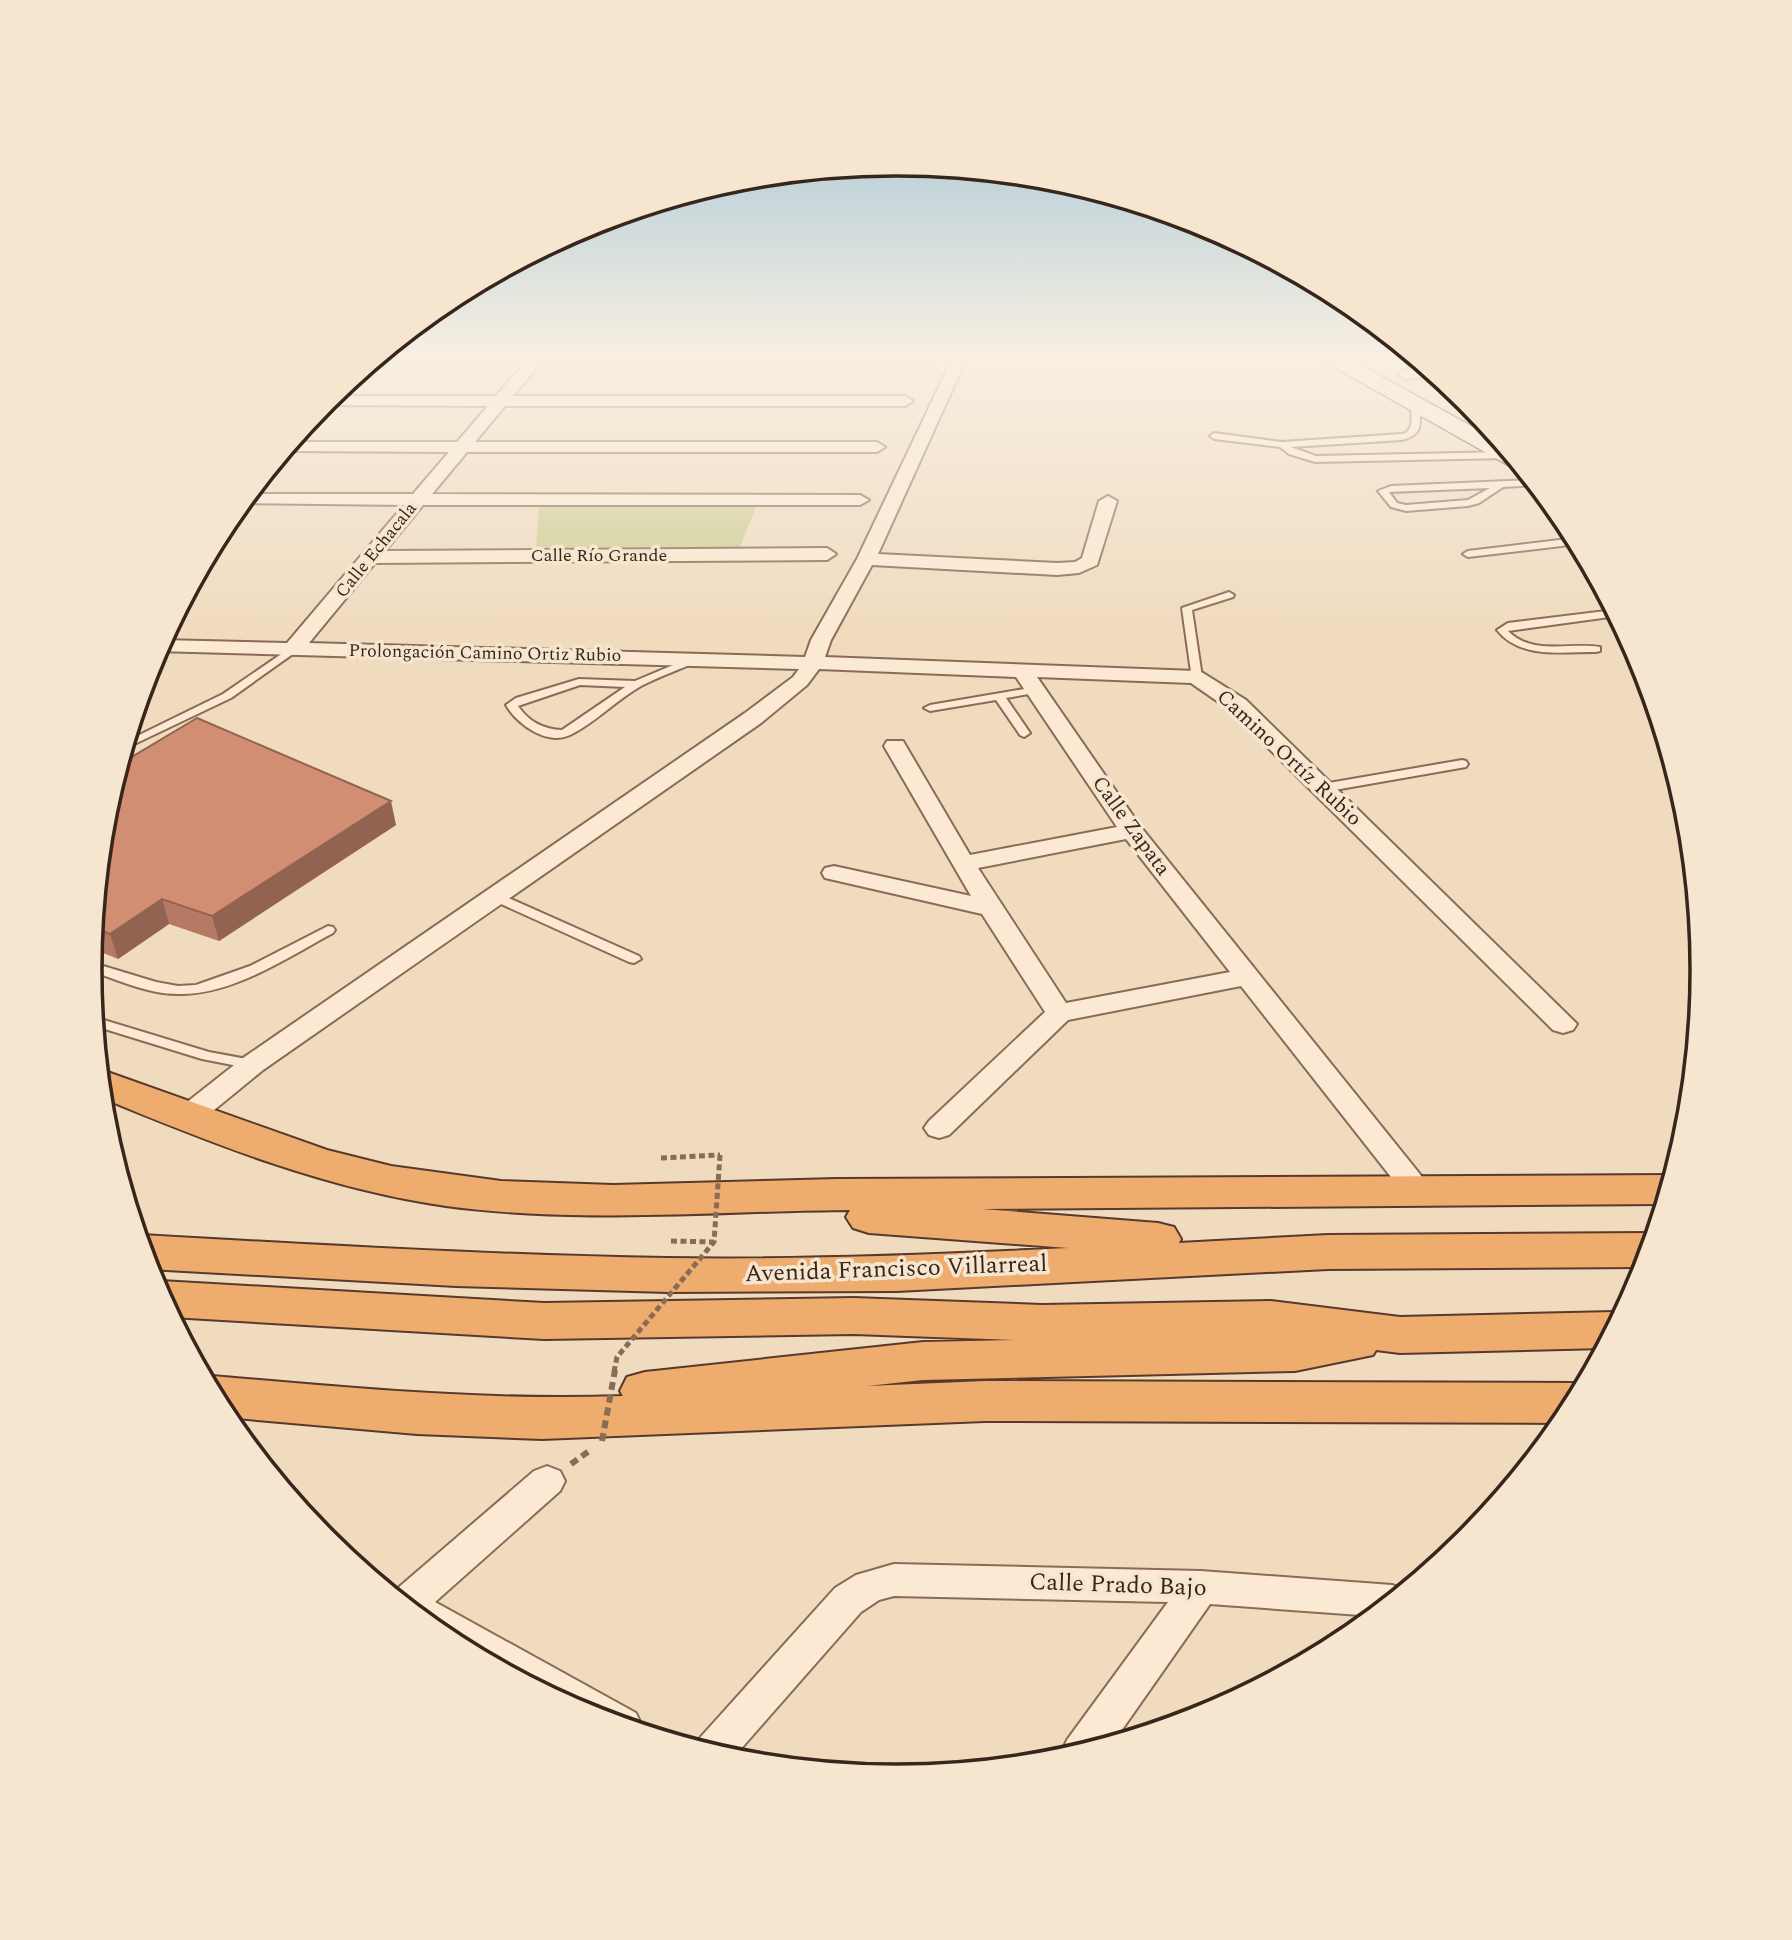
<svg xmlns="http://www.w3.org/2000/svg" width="1792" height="1940" font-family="Spectral,serif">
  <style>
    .green { fill: #cfce93 }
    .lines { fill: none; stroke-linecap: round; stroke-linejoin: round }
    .service-casing { stroke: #8a6b56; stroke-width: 4 }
    .minor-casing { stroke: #8a6b56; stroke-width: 4 }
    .secondary-casing { stroke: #6b4c3a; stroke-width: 3 }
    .trunk-casing { stroke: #573a2b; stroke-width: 4 }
    .path-far1 { stroke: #8a6b56; stroke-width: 5; stroke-dasharray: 6 3.5; stroke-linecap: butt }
    .path { stroke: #8a6b56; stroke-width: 6; stroke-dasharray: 8 5; stroke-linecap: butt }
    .service { fill: #fbe9d3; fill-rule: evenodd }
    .minor { fill: #fbe9d3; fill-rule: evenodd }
    .secondary { fill: #fbe9d3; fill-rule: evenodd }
    .trunk { fill: #eeac6f; fill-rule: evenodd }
    .path-bridge-far1 { stroke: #8a6b56; stroke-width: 5; stroke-dasharray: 6 3.5; stroke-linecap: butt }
    .path-bridge { stroke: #8a6b56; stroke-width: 6; stroke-dasharray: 8 5; stroke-linecap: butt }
    .wall { fill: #b47a63 }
    .shaded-wall { fill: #926350 }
    .building { fill: #d18e73; stroke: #926350; stroke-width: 2 }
    .labels { text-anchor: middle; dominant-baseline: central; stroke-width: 7; stroke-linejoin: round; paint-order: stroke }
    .far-street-label { font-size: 18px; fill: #38261c; stroke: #f7e6cf }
    .street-label { font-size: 21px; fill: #38261c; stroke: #f7e6cf }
    .near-street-label { font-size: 24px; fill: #38261c; stroke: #f7e6cf }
    .rim { fill: none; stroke: #38261c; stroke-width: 3.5 }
  </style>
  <rect width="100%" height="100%" fill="#f0dbbf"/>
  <path class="green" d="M539,506L756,507L739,549L536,550Z"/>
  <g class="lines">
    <defs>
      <path id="service" d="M1415,402L1419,405C1420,424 1424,434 1402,440L1291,447L1316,456L1507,452L1511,455L1507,458L1315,462L1289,454L1280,447L1214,439L1210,436L1214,433L1282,442L1402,434C1415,431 1411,416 1411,405Z
        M1533,480L1537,485L1503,487L1479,503L1468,506L1406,511L1391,507L1378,491L1391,486ZM1490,488L1468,500L1406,505L1397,503L1389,492Z
        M1576,538L1578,544L1468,557L1463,554L1468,551Z
        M1229,592L1234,595L1233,597L1192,610L1202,677L1200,679H1192L1182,608Z
        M1614,610L1617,616L1508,631C1532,656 1570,642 1600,647V651L1596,652C1562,652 1520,659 1497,630L1508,623Z
        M293,646L298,649L297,651L231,698L124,749L127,741L223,694Z
        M697,655L701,656V660C681,669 660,676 641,686C616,700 595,723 570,735C547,746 517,724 506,705L516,698L579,679L635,681ZM580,685L625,687L562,730C544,730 528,721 518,706Z
        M1036,687L1040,688V692L1006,698L1030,733L1024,737L1020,735L996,700L930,711L924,708L930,705Z
        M1462,760L1466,761L1468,764L1466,767L1323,792L1317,788L1323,784Z
        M495,892L639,956L641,959L634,963L629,962L490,899L488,896L490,893Z
        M328,926L333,927L335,930L333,933C286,958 233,995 178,994C148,994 118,980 89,970L90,962L156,982L178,986L196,985L250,966Z
        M94,1017L209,1052L258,1061L260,1064L253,1069L202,1059L95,1026Z"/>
      <path id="minor" d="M380,355L930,357L932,360L925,364H540L513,396H905L913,401L905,406H505L475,442H877L885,447L877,452H467L432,494L860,495L869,500L860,505H423L385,551L827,548L836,554L827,560L375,563L309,643L805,657L811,640L857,559L954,355H968L878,554L1057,563L1075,562L1082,558L1099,501L1108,496L1117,501L1097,565L1079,573L1057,575L872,565L831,640L825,657L1196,671L1203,673L1246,700L1577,1024L1573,1030L1563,1033L1553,1030L1230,710L1191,683L1037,677L1140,826L1435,1193L1431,1200L1420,1204L1409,1200L1241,986L1068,1020L949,1135L939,1138L929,1135L924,1128L929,1121L1045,1012L982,914L825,878L822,873L825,868L834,866L971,896L884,746L887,741H903L970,855L1117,827L1016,677L819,669L807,685L761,723L263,1070L197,1124L187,1127L177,1124L173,1117L177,1110L243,1058L745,713L793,677L799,669L156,651L162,640L287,643L404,505L240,503L248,494H413L449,452L283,451L291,442H457L488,406L321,405L329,396H496L524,364L371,363ZM1126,839L1230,972L1066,1003L978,868Z
        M1429,369L1438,376L1406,379L1398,374L1406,369Z
        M547,1466L560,1471L565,1481L560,1491L435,1602L636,1713L642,1726L640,1731L587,1715L447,1641L391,1594L534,1471Z
        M894,1564L1201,1571L1392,1585L1406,1590L1374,1616L1210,1604L1112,1744L1063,1758L1061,1753L1067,1740L1168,1602L894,1596L879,1600L861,1612L732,1759L694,1748L698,1740L835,1588L856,1575Z"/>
      <path id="secondary" d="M1317,355H1342L1502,443L1521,466L1508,465L1320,359Z"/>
      <path id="trunk" d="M99,1069L327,1150L391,1166L501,1181L613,1185L836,1179L1673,1175L1664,1204L982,1209L1158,1223L1174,1227L1181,1239L1179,1243L1328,1235L1650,1233L1655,1235L1645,1267L1328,1269L897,1291L668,1292L456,1286L148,1269L138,1237L142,1235C317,1245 491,1255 666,1258C800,1260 934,1255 1068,1248L869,1233L853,1228L846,1217L850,1210C715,1211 581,1224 446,1206C326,1189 214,1144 102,1098Z
        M161,1281L544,1303L854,1298L1042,1305L1271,1301L1400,1317L1614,1312L1622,1314L1604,1348L1400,1353L1376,1350L1373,1355L1295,1371L923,1380L867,1386L985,1381L1575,1383L1584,1386L1563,1423L985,1421L542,1439L417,1434L224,1417L204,1379L213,1376C350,1388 485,1401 623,1396L620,1391L627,1377L645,1372L923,1342L1014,1340L854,1334L544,1339L171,1317L153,1284Z"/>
    </defs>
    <use href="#service" class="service-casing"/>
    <use href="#minor" class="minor-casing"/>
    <use href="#secondary" class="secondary-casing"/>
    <use href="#trunk" class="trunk-casing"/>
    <path class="path-far1" d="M661,1158L720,1155
      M671,1241L714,1242"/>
    <path class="path" d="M571,1464L589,1451"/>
    <use href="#service" class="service"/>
    <use href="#minor" class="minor"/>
    <use href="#secondary" class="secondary"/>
    <use href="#trunk" class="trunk"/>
    <path class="path-bridge-far1" d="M614,1372L617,1357L714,1242L720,1155"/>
    <path class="path-bridge" d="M602,1441L615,1370"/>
  </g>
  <path class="wall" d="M105,812L396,825L219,941L169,924L118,959L91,948Z"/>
  <path class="shaded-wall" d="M391,801L396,825L219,941L212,916Z
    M162,899L169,924L118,959L110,934Z"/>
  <path class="building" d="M197,718L391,801L212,916L162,899L110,934L93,927L105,812L120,764Z"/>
  <linearGradient id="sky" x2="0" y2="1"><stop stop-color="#8cbad3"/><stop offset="0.57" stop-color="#f8efe2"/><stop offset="1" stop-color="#f8efe2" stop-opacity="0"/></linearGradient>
  <rect width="1792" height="627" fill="url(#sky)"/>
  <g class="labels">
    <g class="far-street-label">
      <text transform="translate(376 550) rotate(-51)">Calle Echacala</text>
      <text x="599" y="555">Calle Río Grande</text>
      <text transform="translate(485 653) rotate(1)">Prolongación Camino Ortiz Rubio</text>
    </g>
    <g class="street-label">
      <text transform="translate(1289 758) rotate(43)">Camino Ortíz Rubio</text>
      <text transform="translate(1131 826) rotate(54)">Calle Zapata</text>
    </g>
    <g class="near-street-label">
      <text transform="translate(896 1269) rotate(-2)">Avenida Francisco Villarreal</text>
      <text transform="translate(1118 1585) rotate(2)">Calle Prado Bajo</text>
    </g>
  </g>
  <path d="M0 0H1792V1940H0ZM102 970a794 794 0 1 1 1588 0a794 794 0 1 1-1588 0Z" fill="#f7e6cf" fill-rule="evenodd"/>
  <path class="rim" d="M102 970a794 794 0 1 1 1588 0a794 794 0 1 1-1588 0Z"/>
</svg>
